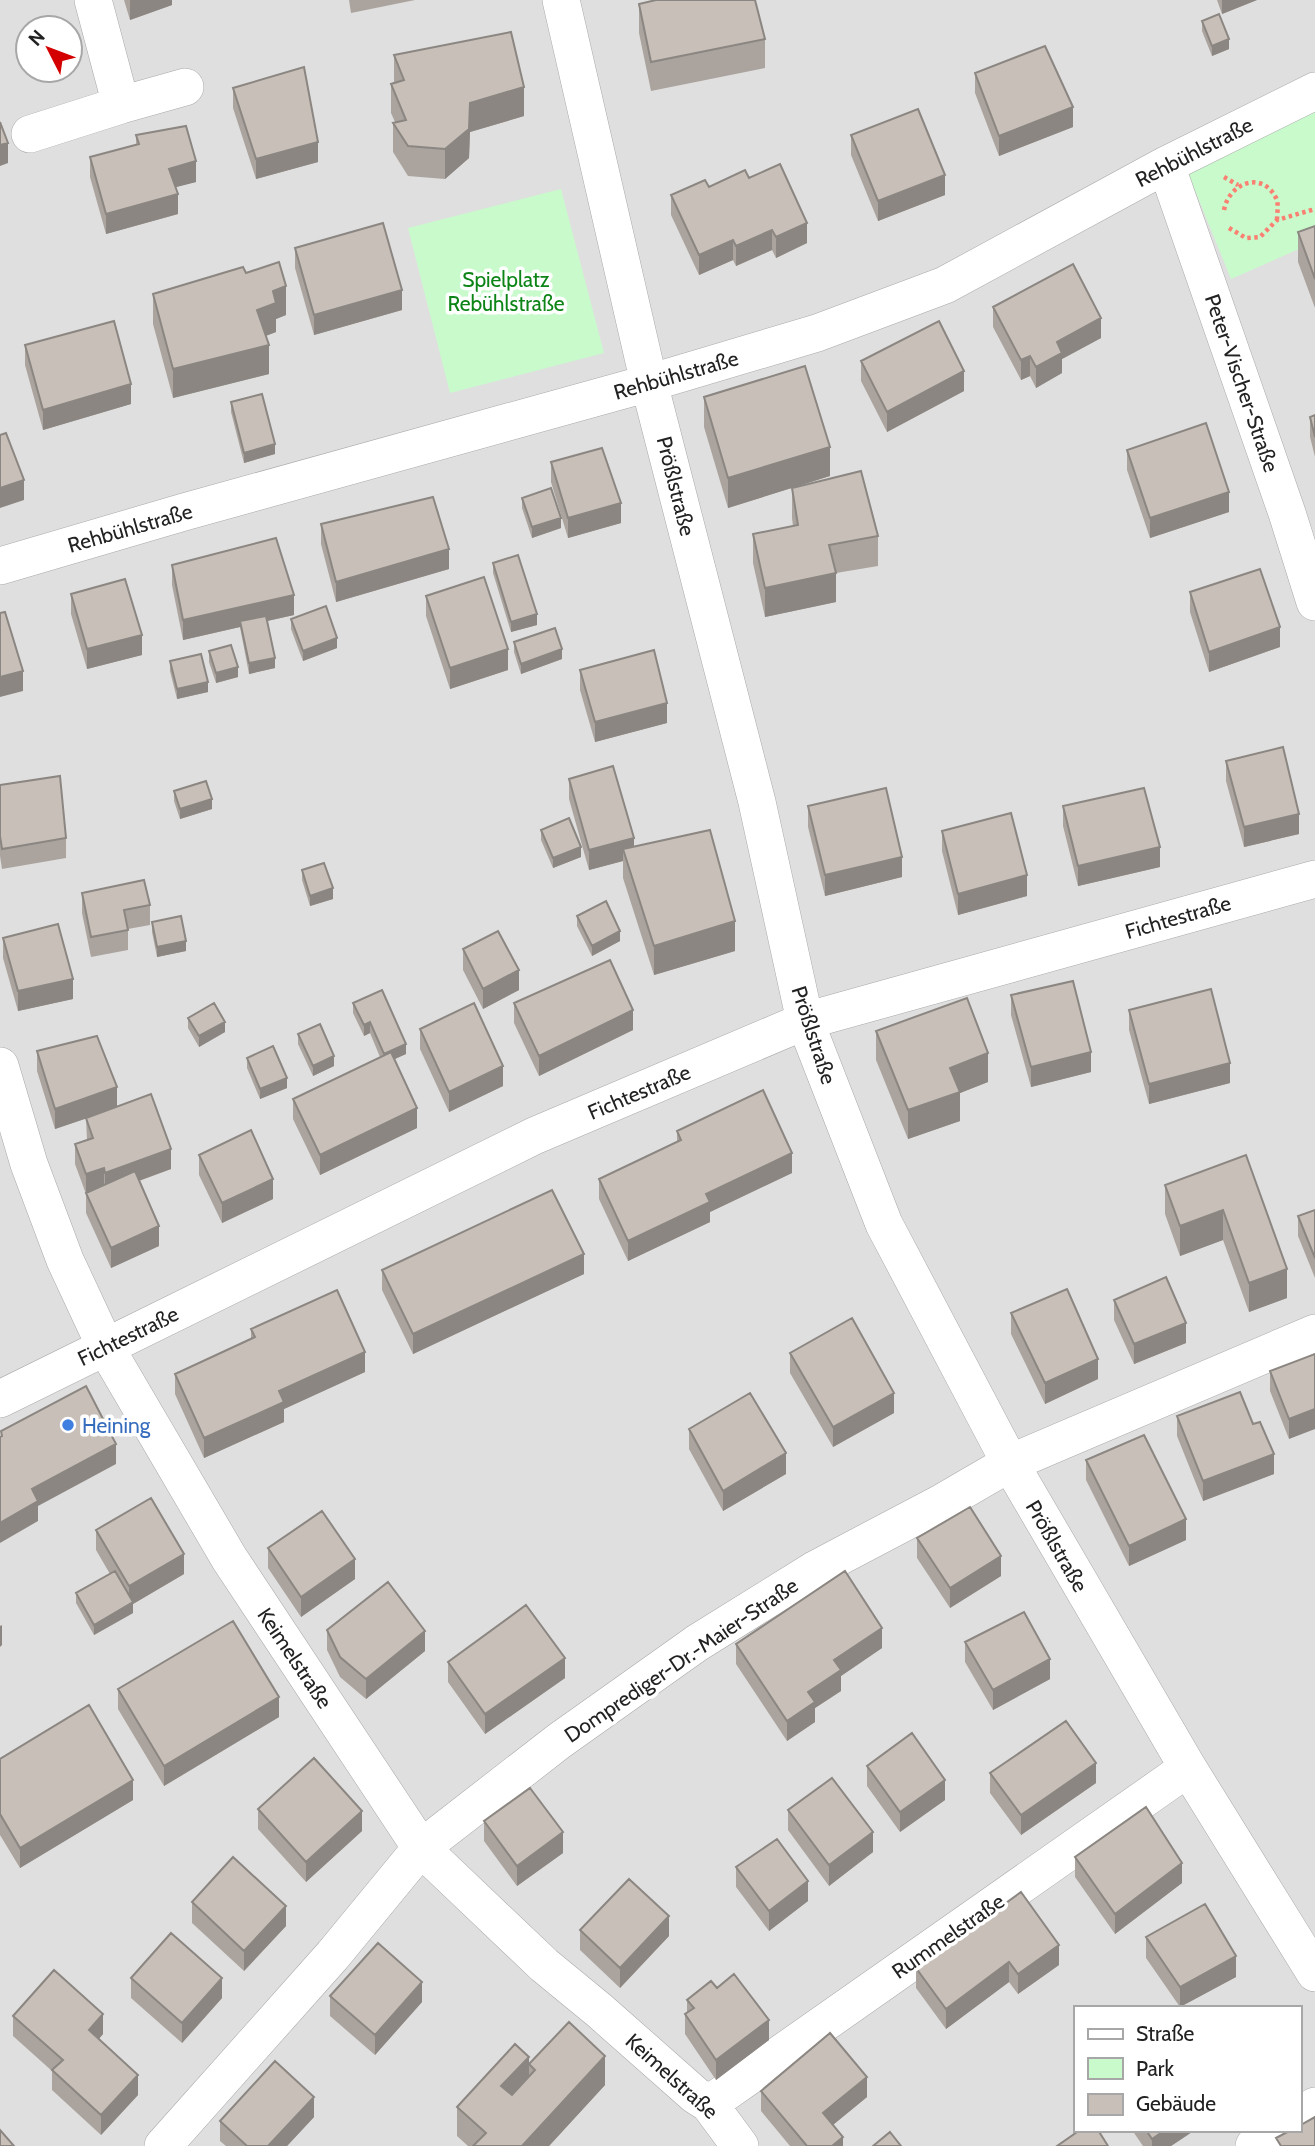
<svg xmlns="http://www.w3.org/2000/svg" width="1315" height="2146" font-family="Cabin,sans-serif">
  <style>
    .residential { fill: #e0dfdf; fill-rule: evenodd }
    .park { fill: #c8facc }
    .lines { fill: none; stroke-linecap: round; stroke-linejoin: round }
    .minor-casing { stroke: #a9a9a9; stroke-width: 38 }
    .path { stroke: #fa8072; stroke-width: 4.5; stroke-dasharray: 3.5 3.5; stroke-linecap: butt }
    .minor { stroke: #fff; stroke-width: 37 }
    .wall { fill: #aba49e }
    .shaded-wall { fill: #8b8681 }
    .building { fill: #c7bfb8; stroke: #8b8681; stroke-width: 2 }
    .shop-dot { fill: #3f7fe0; stroke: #fff; stroke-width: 2.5 }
    .labels { text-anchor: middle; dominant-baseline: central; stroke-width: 7; stroke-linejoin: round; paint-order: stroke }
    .street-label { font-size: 21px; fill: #222; stroke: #fff }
    .park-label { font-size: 21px; fill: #0c8416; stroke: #fff }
    .shop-label { font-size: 21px; fill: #366cbe; stroke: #fff; text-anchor: start }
  </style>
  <rect width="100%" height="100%" fill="#f2efe9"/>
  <path class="residential" d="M0,0H1315V2146H0ZM28,28H70V70H28ZM1075,2008H1299V2130H1075Z"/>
  <path class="park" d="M1315,112V242L1231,279L1188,173Z
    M561,189L604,353L450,393L408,228Z"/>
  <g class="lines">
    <defs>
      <path id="minor" d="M561,0L649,383L757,802L805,1021L884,1224L1010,1463L1188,1768L1315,1973
        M121,105L185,87
        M30,134L121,105L93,0
        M1166,165L1287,513L1315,602
        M0,566L184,512L649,383L817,333L945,285L1166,165L1315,91
        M0,1066L29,1164L65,1260L106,1348L229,1558L421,1848L544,1965L600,2011L695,2095L709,2104L740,2146
        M0,1399L534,1136L805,1021L1315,879
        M709,2104L1188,1768
        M1299,2116L1315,2106
        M163,2146L333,1955L421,1848L559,1741L697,1643L816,1569L943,1502L1010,1463L1315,1333
        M1254,2146L1278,2130"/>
    </defs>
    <use href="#minor" class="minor-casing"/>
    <path class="path" d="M1224,177L1238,185
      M1224,210C1229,183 1262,170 1276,198C1279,203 1277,214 1277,220
      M1229,228L1246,238L1260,237L1277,220L1315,209"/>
    <use href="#minor" class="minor"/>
  </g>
  <path class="wall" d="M124,0H172V5L130,20Z
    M349,0H415L351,13Z
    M1217,0H1257L1222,14Z
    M639,4L765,39V68L651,91L639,33Z
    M1202,21L1229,49L1212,56L1202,31Z
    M394,55L524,116L470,132L469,158L445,179L408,176L393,152V123L395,122L391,113V84L394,83Z
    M975,73L1073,127L999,156L975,93Z
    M233,88L318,162L256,179L233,108Z
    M136,135L196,182L175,187L178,214L106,234L90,177V157L136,145Z
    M851,135L945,195L878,221L851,155Z
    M749,178L807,243L776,258L772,250L736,266L733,260L699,275L671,215V195Z
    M1315,226V308L1298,262V232Z
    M295,248L402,310L314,335L295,268Z
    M246,273L286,315L276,319V332L266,336L269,374L173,398L153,324V294Z
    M993,307L1101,338L1062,359V373L1036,388L1030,376L1021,380L993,327Z
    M25,345L131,404L43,430L25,365Z
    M861,361L964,391L887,432L861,381Z
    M704,397L830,476L728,508L704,427Z
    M231,402L275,454L244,463L231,412Z
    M1315,415V457L1310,437V417Z
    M1127,450L1229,512L1150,538L1127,470Z
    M551,462L621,523L568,538L551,482Z
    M792,488L878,536V566L836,573V602L765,617L753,563V534L793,526L792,518Z
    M522,498L561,528L532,538L522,508Z
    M321,524L449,569L336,602L321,544Z
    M493,563L537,625L511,632L493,573Z
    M172,565L294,615L267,621L275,668L249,674L240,627L183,640L172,585Z
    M1190,592L1280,647L1209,672L1190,612Z
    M71,594L142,655L87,669L71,614Z
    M426,596L508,670L450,689L426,616Z
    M291,619L337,648L303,661L291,629Z
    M514,642L562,659L521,674L514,652Z
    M209,651L238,677L216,683L209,662Z
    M170,661L208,692L177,699L170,671Z
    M580,670L667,723L595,742L580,690Z
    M1226,761L1299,834L1244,847L1226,781Z
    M569,779L634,846L735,951L654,975L623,878V861L589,870L569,799Z
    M0,785L66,838V858L2,869L0,856Z
    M174,791L212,809L180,819L174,801Z
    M808,806L902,877L825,896L808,827Z
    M1063,806L1160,867L1078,886L1063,826Z
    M541,830L581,857L553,868L541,840Z
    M942,831L1027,896L958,915L942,851Z
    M302,870L333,899L310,906L302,880Z
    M82,893L150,905V925L128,929V950L91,957L82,913Z
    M577,916L620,941L592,956L577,926Z
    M152,922L186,951L157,957L152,932Z
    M3,938L73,999L18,1011L3,958Z
    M463,949L519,990L483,1009L463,970Z
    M1011,995L1091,1072L1031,1087L1011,1015Z
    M353,1003L406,1054L394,1059L417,1128L320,1175L293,1119V1099L380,1057L370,1033L364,1036L353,1013Z
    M514,1003L633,1030L539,1076L514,1023Z
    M1129,1010L1230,1083L1149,1104L1129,1030Z
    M188,1018L225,1032L199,1047L188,1028Z
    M420,1029L503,1086L449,1112L420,1049Z
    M876,1031L988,1082L960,1093V1121L908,1139L876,1060Z
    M298,1034L334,1066L313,1076L298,1044Z
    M37,1051L117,1107L171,1169L139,1181L159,1246L111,1268L86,1213V1194L75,1164V1144L87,1140L86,1118L96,1115L55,1129L37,1071Z
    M247,1058L287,1088L260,1099L247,1068Z
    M677,1131L792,1173L710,1212V1222L628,1261L599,1199V1179L677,1142Z
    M199,1155L273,1199L222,1223L199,1175Z
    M1246,1155L1287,1298L1249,1312L1223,1240L1180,1256L1165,1214V1185Z
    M1315,1210V1278L1298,1236V1216Z
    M382,1270L584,1274L413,1354L382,1290Z
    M1114,1300L1186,1343L1134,1364L1114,1320Z
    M1011,1313L1098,1379L1045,1404L1011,1334Z
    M251,1329L365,1372L284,1409V1422L204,1458L175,1394V1374L251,1339Z
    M790,1353L894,1413L833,1447L790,1373Z
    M1315,1354L1289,1439L1270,1391V1371Z
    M1177,1416L1274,1474L1203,1501L1177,1436Z
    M689,1429L786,1474L723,1511L689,1449Z
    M1086,1460L1186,1540L1129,1566L1086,1480Z
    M96,1530L184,1574L133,1604V1613L94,1635L76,1603V1593L110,1574L96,1550Z
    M917,1538L1001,1576L950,1608L917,1558Z
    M268,1548L355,1579L301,1617L268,1568Z
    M327,1630L425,1651L366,1699L340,1677L327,1650Z
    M965,1642L1050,1679L993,1710L965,1662Z
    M736,1644L882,1648L841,1676V1691L815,1708V1722L787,1741L736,1664Z
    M448,1662L565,1678L485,1734L448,1682Z
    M118,1689L279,1717L164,1786L118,1709Z
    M0,1759L133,1800L20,1868L0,1835Z
    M867,1766L945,1800L900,1832L867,1786Z
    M990,1773L1096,1783L1021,1835L990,1793Z
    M258,1809L362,1831L306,1882L258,1829Z
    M788,1810L873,1852L829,1886L788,1830Z
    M484,1821L563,1853L517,1886L484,1841Z
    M1075,1857L1182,1883L1115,1934L1075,1877Z
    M736,1867L808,1901L769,1931L736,1887Z
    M1021,1892L1059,1965L1018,1994L1009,1982L946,2029L916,1988V1968Z
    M192,1902L286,1926L244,1971L192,1923Z
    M580,1930L669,1936L620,1988L580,1950Z
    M1146,1937L1236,1977L1180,2007L1146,1958Z
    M131,1978L222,1998L182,2043L131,1998Z
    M717,1988L769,2040L716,2080L685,2034V2014L687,2012V2000Z
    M330,1996L422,2002L375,2055L330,2016Z
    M13,2016L103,2034L99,2039L138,2095L101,2135L52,2090V2071L13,2036Z
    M529,2064L605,2085L549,2146H468L457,2136V2107L529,2077Z
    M761,2091L867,2097L833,2125L843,2146H790L761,2111Z
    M314,2117L287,2146H226L220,2141V2121Z
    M1132,2130H1195L1171,2146H1143Z"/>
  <path class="shaded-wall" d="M130,0H172V5L130,20Z
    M1222,0H1257L1222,14Z
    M1229,39V49L1212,56V46Z
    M524,87V116L470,132L469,158L445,179V149L470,103Z
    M1073,107V127L999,156V136Z
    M318,142V162L256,179V159Z
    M8,143V163L0,166V145Z
    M196,161V182L169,189V169Z
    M945,175V195L878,221V201Z
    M178,194V214L106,234V214Z
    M807,223V243L776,258V237Z
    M772,230V250L736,266V246Z
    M733,240V260L699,275V255Z
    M286,286V315L276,319V332L257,339V310L273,291Z
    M402,290V310L314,335V315Z
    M1101,318V338L1062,359V373L1036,388V367L1057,342Z
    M269,345V374L173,398V369Z
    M1030,356V376L1021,380V360Z
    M964,371V391L887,432V412Z
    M131,384V404L43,430V410Z
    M275,444V454L244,463V453Z
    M830,447V476L728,508V478Z
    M24,480V500L0,508V488Z
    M1229,492V512L1150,538V518Z
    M621,503V523L568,538V518Z
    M561,518V528L532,538V527Z
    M449,549V569L336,602V582Z
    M836,573V602L765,617V588Z
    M294,595V615L241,627L240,621V627L183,640V620Z
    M537,614V625L511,632V622Z
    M1280,627V647L1209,672V652Z
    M142,635V655L87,669V649Z
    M337,638V648L303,661V651Z
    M508,649V670L450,689V668Z
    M562,649V659L521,674V664Z
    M275,658V668L249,674V663Z
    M238,667V677L216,683V673Z
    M23,671V691L0,697V677Z
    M208,682V692L177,699V689Z
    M667,703V723L595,742V722Z
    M212,799V809L180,819V809Z
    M1299,814V834L1244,847V827Z
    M634,838V858L623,849V861L589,870V850Z
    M581,847V857L553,868V858Z
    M1160,847V867L1078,886V866Z
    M902,857V877L825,896V875Z
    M1027,875V896L958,915V894Z
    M333,888V899L310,906V896Z
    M735,921V951L654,975V946Z
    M620,931V941L592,956V946Z
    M186,941V951L157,957V947Z
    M519,970V990L483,1009V989Z
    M73,979V999L18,1011V991Z
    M633,1010V1030L539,1076V1056Z
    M225,1022V1032L199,1047V1036Z
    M370,1022V1033L364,1036V1025Z
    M406,1044V1054L384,1064V1054Z
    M1091,1052V1072L1031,1087V1067Z
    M988,1053V1082L960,1093V1121L908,1139V1110L950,1068Z
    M334,1056V1066L313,1076V1066Z
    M1230,1063V1083L1149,1104V1084Z
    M503,1066V1086L449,1112V1092Z
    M287,1078V1088L260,1099V1089Z
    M117,1087V1108L55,1129V1109Z
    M417,1108V1128L320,1175V1155Z
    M171,1149V1169L105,1193V1173Z
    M792,1153V1173L710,1212V1222L628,1261V1241L706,1194Z
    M104,1168V1188L86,1194V1174Z
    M273,1179V1199L222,1223V1203Z
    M1223,1210V1240L1180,1256V1226Z
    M159,1226V1246L111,1268V1248Z
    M584,1254V1274L413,1354V1334Z
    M1287,1269V1298L1249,1312V1283Z
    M1186,1323V1343L1134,1364V1344Z
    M365,1352V1372L284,1409V1422L204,1458V1438L279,1391Z
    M1098,1359V1379L1045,1404V1383Z
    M894,1393V1413L833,1447V1427Z
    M1315,1409V1429L1289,1439V1419Z
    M116,1444V1464L38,1506V1521L0,1543V1523L32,1489Z
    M786,1453V1474L723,1511V1491Z
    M1274,1454V1474L1203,1501V1481Z
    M1186,1519V1540L1129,1566V1546Z
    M184,1554V1574L133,1604V1613L94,1635V1625L129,1605V1586Z
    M1001,1556V1576L950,1608V1588Z
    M355,1559V1579L301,1617V1597Z
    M2,1625V1645L0,1647V1626Z
    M882,1628V1648L841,1676V1691L815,1708V1722L787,1741V1721L834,1660Z
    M425,1631V1651L366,1699V1679Z
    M565,1658V1678L485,1734V1714Z
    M1050,1659V1679L993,1710V1690Z
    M279,1697V1717L164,1786V1766Z
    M1096,1763V1783L1021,1835V1815Z
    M133,1780V1800L20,1868V1848Z
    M945,1780V1800L900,1832V1812Z
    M362,1811V1831L306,1882V1862Z
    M563,1832V1853L517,1886V1866Z
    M873,1832V1852L829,1886V1865Z
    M1182,1863V1883L1115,1934V1914Z
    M808,1881V1901L769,1931V1911Z
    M286,1906V1926L244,1971V1951Z
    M669,1916V1936L620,1988V1968Z
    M1059,1945V1965L1018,1994V1974Z
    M1236,1956V1977L1180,2007V1987Z
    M1009,1962V1982L946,2029V2009Z
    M222,1978V1998L182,2043V2023Z
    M422,1982V2002L375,2055V2035Z
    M103,2014V2034L89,2050V2030Z
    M769,2020V2040L716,2080V2060Z
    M605,2056V2085L549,2146H522Z
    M529,2057V2086L501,2115V2086Z
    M138,2075V2095L101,2135V2115Z
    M867,2077V2097L823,2133V2113Z
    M314,2097V2117L287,2146H268Z
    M1165,2130H1195L1171,2146H1152V2139Z
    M843,2137V2146H832Z"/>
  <path class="building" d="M656,0H755L765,39L651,62L639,4Z
    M1219,14L1229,39L1212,46L1202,21Z
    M511,32L524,87L470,103L469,129L445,149L408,146L393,123L406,120L391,84L404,80L394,55Z
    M1045,46L1073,107L999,136L975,73Z
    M304,67L318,142L256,159L233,88Z
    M918,109L945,175L878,201L851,135Z
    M0,122L8,143L0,145Z
    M186,126L196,161L169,169L178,194L106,214L90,157L139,144L136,135Z
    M780,164L807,223L776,237L772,230L736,246L733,240L699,255L671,195L705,180L709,187L745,170L749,178Z
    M383,223L402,290L314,315L295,248Z
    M1315,226V279L1298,232Z
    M279,262L286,286L273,291L276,303L257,310L269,345L173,369L153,294L243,267L246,273Z
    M1073,264L1101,318L1057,342L1062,353L1036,367L1030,356L1021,360L993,307Z
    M114,321L131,384L43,410L25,345Z
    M939,321L964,371L887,412L861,361Z
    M805,366L830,447L728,478L704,397Z
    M262,394L275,444L244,453L231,402Z
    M1315,415V437L1310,417Z
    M1206,423L1229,492L1150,518L1127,450Z
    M6,433L24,480L0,488V435Z
    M602,448L621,503L568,518L551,462Z
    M861,471L878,536L829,545L836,573L765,588L753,534L798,525L792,488Z
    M551,488L561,518L532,527L522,498Z
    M433,497L449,549L336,582L321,524Z
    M276,538L294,595L183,620L172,565Z
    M518,555L537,614L511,622L493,563Z
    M1260,569L1280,627L1209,652L1190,592Z
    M484,577L508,649L450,668L426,596Z
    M125,579L142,635L87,649L71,594Z
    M326,606L337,638L303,651L291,619Z
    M5,612L23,671L0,677V613Z
    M266,616L275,658L249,663L240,621Z
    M555,628L562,649L521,664L514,642Z
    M231,645L238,667L216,673L209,651Z
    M654,650L667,703L595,722L580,670Z
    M201,654L208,682L177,689L170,661Z
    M1283,747L1299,814L1244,827L1226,761Z
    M613,766L634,838L589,850L569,779Z
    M60,776L66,838L2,849L0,836V785Z
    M206,781L212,799L180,809L174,791Z
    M886,788L902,857L825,875L808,806Z
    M1144,788L1160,847L1078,866L1063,806Z
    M1011,813L1027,875L958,894L942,831Z
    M569,818L581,847L553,858L541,830Z
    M710,830L735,921L654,946L623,849Z
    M324,863L333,888L310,896L302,870Z
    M144,880L150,905L124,910L128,930L91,937L82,893Z
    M606,901L620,931L592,946L577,916Z
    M181,916L186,941L157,947L152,922Z
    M58,924L73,979L18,991L3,938Z
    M498,931L519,970L483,989L463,949Z
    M610,960L633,1010L539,1056L514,1003Z
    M1073,981L1091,1052L1031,1067L1011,995Z
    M1211,989L1230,1063L1149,1084L1129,1010Z
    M382,990L406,1044L384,1054L370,1022L364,1025L353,1003Z
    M967,998L988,1053L950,1068L960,1092L908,1110L876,1031Z
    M214,1003L225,1022L199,1036L188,1018Z
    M474,1003L503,1066L449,1092L420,1029Z
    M320,1024L334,1056L313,1066L298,1034Z
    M97,1036L117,1087L55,1109L37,1051Z
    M273,1046L287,1078L260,1089L247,1058Z
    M391,1052L417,1108L320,1155L293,1099Z
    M763,1090L792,1153L706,1194L710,1202L628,1241L599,1179L681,1140L677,1131Z
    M151,1094L171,1149L105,1173L104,1168L86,1174L75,1144L93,1138L86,1118Z
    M251,1130L273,1179L222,1203L199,1155Z
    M1246,1155L1287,1269L1249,1283L1223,1210L1180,1226L1165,1185Z
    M135,1171L159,1226L111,1248L86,1193Z
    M552,1190L584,1254L413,1334L382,1270Z
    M1315,1210V1258L1298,1216Z
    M1166,1277L1186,1323L1134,1344L1114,1300Z
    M1067,1289L1098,1359L1045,1383L1011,1313Z
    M337,1290L365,1352L279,1391L284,1402L204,1438L175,1374L255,1337L251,1329Z
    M852,1318L894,1393L833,1427L790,1353Z
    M1315,1354V1409L1289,1419L1270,1371Z
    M86,1386L116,1444L32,1489L38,1501L0,1523V1437L2,1436L1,1431Z
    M1240,1392L1253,1424L1260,1422L1274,1454L1203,1481L1177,1416Z
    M750,1393L786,1453L723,1491L689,1429Z
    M1144,1435L1186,1519L1129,1546L1086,1460Z
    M151,1498L184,1554L129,1586L96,1530Z
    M970,1507L1001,1556L950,1588L917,1538Z
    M322,1511L355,1559L301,1597L268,1548Z
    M115,1571L133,1602L94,1625L76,1593Z
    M845,1571L882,1628L834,1660L841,1670L808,1692L815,1702L787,1721L736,1644Z
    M388,1582L425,1631L366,1679L340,1657L327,1630Z
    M526,1605L565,1658L485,1714L448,1662Z
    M1024,1612L1050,1659L993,1690L965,1642Z
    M233,1621L279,1697L164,1766L118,1689Z
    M89,1705L133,1780L20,1848L0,1814V1759Z
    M1066,1721L1096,1763L1021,1815L990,1773Z
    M912,1733L945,1780L900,1812L867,1766Z
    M314,1758L362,1811L306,1862L258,1809Z
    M832,1778L873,1832L829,1865L788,1810Z
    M530,1788L563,1832L517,1866L484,1821Z
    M1146,1807L1182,1863L1115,1914L1075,1857Z
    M777,1839L808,1881L769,1911L736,1867Z
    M233,1857L286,1906L244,1951L192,1902Z
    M629,1879L669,1916L620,1968L580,1930Z
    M1021,1892L1059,1945L1018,1974L1009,1962L946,2009L916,1968Z
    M1205,1904L1236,1956L1180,1987L1146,1937Z
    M171,1933L222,1978L182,2023L131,1978Z
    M378,1943L422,1982L375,2035L330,1996Z
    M54,1970L103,2014L89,2030L138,2075L101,2115L52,2070L63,2060L13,2016Z
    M734,1974L769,2020L716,2060L685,2014L694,2008L687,2000L711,1981L717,1988Z
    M569,2022L605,2056L522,2146H473L486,2133L457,2107L515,2044L529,2057L501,2086L512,2095L535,2070L529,2064Z
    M830,2033L867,2077L823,2113L843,2137L832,2146H807L761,2091Z
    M275,2061L314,2097L268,2146H247L220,2121Z
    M1315,2117V2146H1281L1276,2138L1291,2130H1299V2126Z
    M0,2130L14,2146H0Z
    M1080,2130H1098L1108,2146H1057Z
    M1146,2130H1165L1152,2139Z
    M890,2132L901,2146H873Z"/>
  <circle class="shop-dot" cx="68" cy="1425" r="7"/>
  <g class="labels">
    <g class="street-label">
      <text transform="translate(1194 152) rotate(-27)">Rehbühlstraße</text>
      <text transform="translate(676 375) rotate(-16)">Rehbühlstraße</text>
      <text transform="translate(1242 383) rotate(71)">Peter-Vischer-Straße</text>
      <text transform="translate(676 486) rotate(76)">Prößlstraße</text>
      <text transform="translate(130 528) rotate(-16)">Rehbühlstraße</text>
      <text transform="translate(1178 917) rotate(-16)">Fichtestraße</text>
      <text transform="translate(814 1035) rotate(72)">Prößlstraße</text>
      <text transform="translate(639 1092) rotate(-23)">Fichtestraße</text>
      <text transform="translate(128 1336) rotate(-26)">Fichtestraße</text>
      <text transform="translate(1057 1546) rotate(60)">Prößlstraße</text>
      <text transform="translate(295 1658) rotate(56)">Keimelstraße</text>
      <text transform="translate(681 1660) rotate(-34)">Domprediger-Dr.-Maier-Straße</text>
      <text transform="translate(948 1936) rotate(-35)">Rummelstraße</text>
      <text transform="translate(672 2076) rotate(42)">Keimelstraße</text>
    </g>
    <g class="park-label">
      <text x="506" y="279">Spielplatz<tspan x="506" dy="24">Rebühlstraße</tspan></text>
    </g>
    <g class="shop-label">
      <text x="82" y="1425">Heining</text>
    </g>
  </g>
  <rect x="1074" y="2006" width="228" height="126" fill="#ffffff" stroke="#a7a7a7" stroke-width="2"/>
  <rect x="1088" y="2029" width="35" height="10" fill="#ffffff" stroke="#a7a7a7" stroke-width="2"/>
  <text x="1136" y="2041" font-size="21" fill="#222222">Straße</text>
  <rect x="1088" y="2058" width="35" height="21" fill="#c8facc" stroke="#a7a7a7" stroke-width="2"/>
  <text x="1136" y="2076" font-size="21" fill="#222222">Park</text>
  <rect x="1088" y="2094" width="35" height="21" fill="#c7bfb8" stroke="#a7a7a7" stroke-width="2"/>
  <text x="1136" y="2111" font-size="21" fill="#222222">Gebäude</text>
  <g transform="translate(49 49) rotate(312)"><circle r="33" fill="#ffffff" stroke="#a7a7a7" stroke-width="2"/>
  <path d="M0-5L12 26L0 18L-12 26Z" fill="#d40000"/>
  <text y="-10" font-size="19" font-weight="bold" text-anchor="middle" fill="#222222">N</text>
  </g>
</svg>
